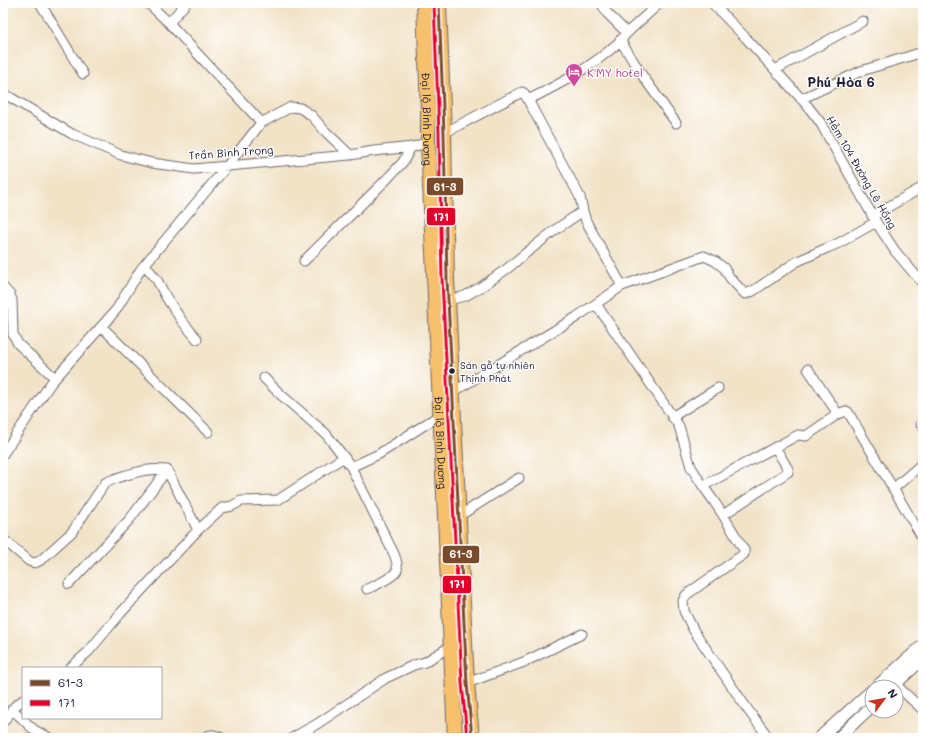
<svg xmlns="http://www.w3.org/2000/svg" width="926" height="741" font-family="Mali,sans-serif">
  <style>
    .built { fill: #f7d0cf }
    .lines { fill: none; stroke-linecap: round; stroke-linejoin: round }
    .minor-casing { stroke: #6b666c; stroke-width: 11 }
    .tertiary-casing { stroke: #6b666c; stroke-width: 13 }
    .trunk-casing { stroke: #6b666c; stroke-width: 16 }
    .minor { stroke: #fff; stroke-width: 9 }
    .tertiary { stroke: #fff; stroke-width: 11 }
    .trunk { stroke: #f7c06c; stroke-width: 14 }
    .bus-1-casing { stroke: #fff; stroke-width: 6 }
    .bus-2-casing { stroke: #fff; stroke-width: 6 }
    .bus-1 { stroke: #7a4b2a; stroke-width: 3 }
    .bus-2 { stroke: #e4002b; stroke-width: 3 }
    .bus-dot { fill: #22223b; stroke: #fff; stroke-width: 1.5 }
    .labels { text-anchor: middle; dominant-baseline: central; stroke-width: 3; stroke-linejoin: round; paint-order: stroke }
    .bus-label { font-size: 10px; fill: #22223b; stroke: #fff; text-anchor: start }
    .hotel-label { font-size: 11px; fill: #b23c85; stroke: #fff; text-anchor: start }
    .street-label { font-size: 11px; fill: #22223b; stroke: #fff }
    .quarter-label { font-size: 13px; font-weight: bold; fill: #22223b; stroke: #fff }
    .line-badge { stroke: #fff; stroke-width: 1.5 }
    .badge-label { font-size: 11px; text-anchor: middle; font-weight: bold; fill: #fff }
  </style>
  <rect width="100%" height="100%" fill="#fff"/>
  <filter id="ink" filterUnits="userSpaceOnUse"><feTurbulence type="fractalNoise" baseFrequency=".025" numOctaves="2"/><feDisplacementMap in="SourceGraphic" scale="8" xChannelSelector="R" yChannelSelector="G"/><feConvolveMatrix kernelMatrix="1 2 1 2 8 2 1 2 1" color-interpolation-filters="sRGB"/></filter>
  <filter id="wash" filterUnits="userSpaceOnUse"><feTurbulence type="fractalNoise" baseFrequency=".012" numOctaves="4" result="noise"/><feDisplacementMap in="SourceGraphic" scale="16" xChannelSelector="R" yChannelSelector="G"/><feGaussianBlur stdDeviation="0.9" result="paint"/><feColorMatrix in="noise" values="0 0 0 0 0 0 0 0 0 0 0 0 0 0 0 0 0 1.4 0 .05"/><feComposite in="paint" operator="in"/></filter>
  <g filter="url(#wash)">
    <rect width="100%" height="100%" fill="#f2e3c7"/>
    <path class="built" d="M923,680V701L911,690Z"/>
  </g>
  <g filter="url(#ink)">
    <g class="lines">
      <defs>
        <path id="minor" d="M40,3L83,74
          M601,3L607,13L627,33
          M712,3L746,38L806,104L820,122L876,222L895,251L923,284
          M169,23L186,3
          M620,40L642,75L676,123
          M775,70L863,21
          M3,93L72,134L121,155L152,163L194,169L350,155L374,151L413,147L428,142
          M801,99L861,71L923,52
          M528,100L580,197L583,211
          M261,123L291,107L300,108L311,115L325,131L350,155
          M444,133L522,92L524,93L528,100C560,84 592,67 618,43C621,40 624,37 626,34C637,23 649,13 660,3
          M872,216L923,187
          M304,261L388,178L403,162L411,147
          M145,265L157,280L166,297L182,321L197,339
          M3,287L10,295L12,300L13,334L18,344L55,378
          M448,300L465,296L481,287L508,268L521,257L555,230L583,211L586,221L622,286
          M596,304L679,426L691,467L703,486L713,500L723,515
          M102,327L208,432
          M264,378L280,394L326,434L344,457
          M453,392L575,318L622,286L704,256L715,261L724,268L730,278L745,294L753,291L796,262L827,248L839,243L876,222
          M838,414L846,411L848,412L923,539
          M672,417L718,388
          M921,424L923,427
          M3,454L51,383L116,310L141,269L227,166L261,123L260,121L169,23L148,3
          M351,467L394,554C396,559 398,565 397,570C394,577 374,586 367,589
          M703,486L798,435L806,436L838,414L808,369
          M893,489L923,463
          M459,516L519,478
          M3,539L29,561C34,564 36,563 41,560L72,532L105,483C111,480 117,478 123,476C140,471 150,468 167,470
          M69,584L130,519L167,470L171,478L198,530
          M70,668L88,652L120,614L141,591L198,530L222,508L232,506L241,501L278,500L344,457L351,467L379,454L440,415
          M467,683L524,662L582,634
          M895,684L923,710
          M12,709L34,730L50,738
          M3,722L15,706L23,700
          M204,738C210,733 215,735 222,738
          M292,738L317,724L386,678L414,665L425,662L451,646
          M769,738L748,710L694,631L684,611L683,601L686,595L744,554V550L723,515L788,472V469L775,447"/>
        <path id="tertiary" d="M876,687L923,645
          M892,687L923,659
          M819,738L872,690
          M838,738L872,706"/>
        <g id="trunk">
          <path id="s1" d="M424,3L428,112V142L455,738"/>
          <path d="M439,3L444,133L447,279L467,683L472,738"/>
        </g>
      </defs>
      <use href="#minor" class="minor-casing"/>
      <use href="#tertiary" class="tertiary-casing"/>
      <use href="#trunk" class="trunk-casing"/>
      <use href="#minor" class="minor"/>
      <use href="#tertiary" class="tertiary"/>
      <use href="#trunk" class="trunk"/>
      <defs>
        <path id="bus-1" d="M439,3L444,133L447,279L467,683L472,738"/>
        <path id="bus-2" d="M434,3L439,133L442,279L462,683L467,738"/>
      </defs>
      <use href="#bus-1" class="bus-1-casing"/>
      <use href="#bus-2" class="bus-2-casing"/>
      <use href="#bus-1" class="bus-1"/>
      <use href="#bus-2" class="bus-2"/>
    </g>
  </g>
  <defs>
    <symbol id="hotel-pin" viewBox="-11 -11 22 30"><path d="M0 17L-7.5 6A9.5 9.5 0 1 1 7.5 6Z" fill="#d1479c" stroke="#fff"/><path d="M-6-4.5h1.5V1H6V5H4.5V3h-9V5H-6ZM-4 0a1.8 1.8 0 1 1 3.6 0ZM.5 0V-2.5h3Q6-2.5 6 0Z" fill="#fff"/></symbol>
  </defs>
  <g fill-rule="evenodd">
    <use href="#hotel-pin" x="564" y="62" width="20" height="27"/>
  </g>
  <circle class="bus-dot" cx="452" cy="371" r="3.5"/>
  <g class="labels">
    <g class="bus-label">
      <text x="460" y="365">Sàn gỗ tự nhiên<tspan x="460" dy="13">Thịnh Phát</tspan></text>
    </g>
    <g class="hotel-label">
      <text x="587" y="72">K'MY hotel</text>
    </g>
    <g class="street-label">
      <text stroke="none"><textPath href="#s1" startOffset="116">Đại lộ Bình Dương</textPath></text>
      <text transform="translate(231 152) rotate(-4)">Trần Bình Trọng</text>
      <text transform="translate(862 172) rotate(60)">Hẻm 104 Đường Lê Hồng</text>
      <text stroke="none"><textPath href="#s1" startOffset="440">Đại lộ Bình Dương</textPath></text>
    </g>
    <g class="quarter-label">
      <text x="841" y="81">Phú Hòa 6</text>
    </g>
  </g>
  <g class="line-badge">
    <rect x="426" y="177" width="38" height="19" rx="4" fill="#7a4b2a"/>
    <rect x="426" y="207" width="30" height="19" rx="4" fill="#e4002b"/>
    <rect x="442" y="545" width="38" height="19" rx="4" fill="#7a4b2a"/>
    <rect x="442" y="575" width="30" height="19" rx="4" fill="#e4002b"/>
  </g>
  <g class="badge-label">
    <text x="445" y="191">61-3</text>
    <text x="441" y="221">171</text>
    <text x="461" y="558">61-3</text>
    <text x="457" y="588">171</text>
  </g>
  <rect width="926" height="741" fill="none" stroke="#fff" stroke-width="16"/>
  <rect x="22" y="667" width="140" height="52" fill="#ffffff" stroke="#a7a7b1"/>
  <rect x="30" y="680" width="20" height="6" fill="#7a4b2a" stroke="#a7a7b1"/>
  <text x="58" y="687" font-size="12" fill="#22223b">61-3</text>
  <rect x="30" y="700" width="20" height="6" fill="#e4002b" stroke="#a7a7b1"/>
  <text x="58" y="707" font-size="12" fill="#22223b">171</text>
  <g transform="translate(884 699) rotate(58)"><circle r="19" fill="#ffffff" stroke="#a7a7b1"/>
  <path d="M0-3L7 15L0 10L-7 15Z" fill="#c8321e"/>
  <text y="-6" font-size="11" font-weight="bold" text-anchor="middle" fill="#22223b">N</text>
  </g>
</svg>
